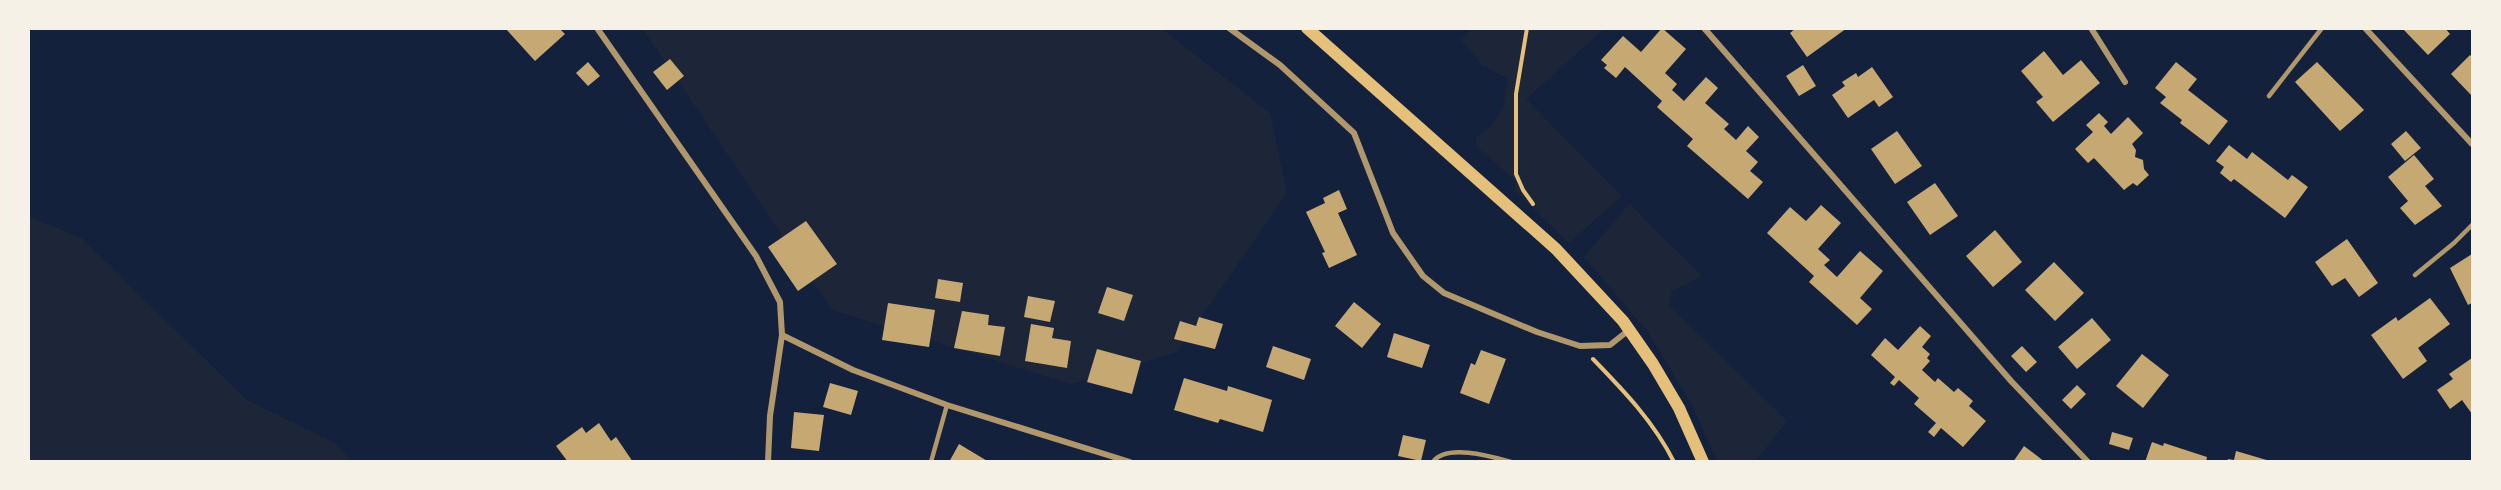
<svg xmlns="http://www.w3.org/2000/svg" width="2501" height="490" font-family="Raleway,sans-serif">
  <style>
    .green { fill: #1d2539 }
    .building { fill: #c6a872 }
    .lines { fill: none; stroke-linecap: round; stroke-linejoin: round }
    .path { stroke: #e5c07b; stroke-width: 4 }
    .service { stroke: #b1986c; stroke-width: 4.5 }
    .minor { stroke: #b1986c; stroke-width: 6 }
    .secondary { stroke: #e5c07b; stroke-width: 12 }
  </style>
  <rect width="100%" height="100%" fill="#14213d"/>
  <path class="green" d="M643,29H1162L1270,113L1287,193L1177,352L1071,384L832,310Z
    M1472,29H1604L1526,99L1622,196L1569,243L1514,190L1517,182L1477,147L1476,137C1500,124 1506,104 1507,78L1483,66L1461,40Z
    M1630,203C1651,229 1679,251 1702,276L1672,291L1669,305L1787,421L1756,461H1717L1692,405L1648,332L1584,257Z
    M28,216L81,238L247,400L335,443L352,461H29Z"/>
  <path class="building" d="M505,28H559L565,34L535,61Z
    M1662,28L1686,49L1665,73L1677,84L1672,90L1684,101L1706,77L1718,88L1705,103L1729,124L1724,129L1736,140L1748,126L1759,137L1746,151L1758,162L1750,171L1763,182L1748,199L1687,146L1693,139L1657,107L1662,101L1625,67L1616,78L1604,68L1607,65L1601,60L1623,36L1641,52Z
    M1796,28H1847L1807,57L1790,33Z
    M2402,28H2445L2450,34L2428,55Z
    M2044,51L2063,75L2081,60L2100,83L2053,122L2036,102L2043,97L2021,71Z
    M2470,55L2472,57V96L2451,74Z
    M670,59L684,76L667,90L653,72Z
    M588,62L600,76L588,86L576,73Z
    M2176,62L2197,79L2188,90L2228,121L2209,145L2180,123L2182,120L2160,103L2166,97L2155,88Z
    M2317,62L2364,110L2340,131L2295,82Z
    M1803,65L1816,86L1799,96L1786,76Z
    M1872,67L1893,97L1879,107L1874,100L1848,118L1832,95L1845,86L1842,82L1856,73L1858,77Z
    M2099,113L2108,122L2104,126L2111,134L2128,117L2143,133L2132,144L2136,150L2135,157L2143,160L2144,169L2149,175L2137,186L2133,183L2124,190L2094,158L2088,163L2075,149L2093,132L2086,125Z
    M1897,131L1922,166L1895,184L1871,149Z
    M2406,131L2421,148L2405,161L2391,144Z
    M2229,145L2247,159L2252,152L2288,180L2292,175L2308,187L2285,218L2234,179L2231,182L2220,173L2224,167L2216,161Z
    M2414,155L2434,179L2425,186L2442,206L2415,225L2400,208L2408,201L2388,177Z
    M1935,183L1958,216L1930,235L1907,202Z
    M1339,190L1347,209L1338,213L1357,255L1329,268L1322,253L1325,252L1306,212L1325,203L1323,198Z
    M1821,205L1841,223L1818,249L1830,260L1824,265L1837,277L1860,251L1883,271L1860,298L1872,309L1857,325L1809,282L1814,276L1767,233L1790,207L1806,221Z
    M806,221L837,264L798,291L768,247Z
    M1995,230L2022,262L1993,287L1966,256Z
    M2347,239L2378,283L2359,297L2345,278L2332,286L2315,262Z
    M2472,254V303L2468,305L2450,268Z
    M2054,262L2084,293L2055,321L2025,290Z
    M938,279L963,283L960,302L935,298Z
    M1107,287L1133,295L1124,321L1098,313Z
    M1028,296L1055,301L1050,322L1024,317Z
    M2430,298L2450,324L2418,348L2427,361L2403,379L2371,335L2396,317L2398,321Z
    M1354,302L1381,324L1362,348L1335,326Z
    M888,303L935,310L929,347L882,340Z
    M962,311L989,315L988,325L1005,327L1000,356L954,348Z
    M1199,317L1223,324L1215,349L1174,339L1180,321L1196,326Z
    M2092,318L2111,340L2077,369L2058,347Z
    M1031,324L1054,328L1052,338L1071,341L1067,368L1025,361Z
    M1920,326L1931,336L1922,347L1930,354L1927,358L1930,361L1922,370L1935,382L1938,378L1954,392L1958,388L1973,401L1969,406L1986,421L1963,447L1941,428L1934,437L1928,432L1936,423L1914,404L1919,398L1899,380L1894,386L1890,383L1895,377L1871,355L1885,338L1898,350Z
    M1394,333L1430,345L1422,368L1387,357Z
    M1273,346L1311,359L1304,380L1266,367Z
    M2022,346L2037,362L2026,372L2011,356Z
    M1097,349L1141,361L1132,394L1087,382Z
    M1481,350L1506,359L1489,404L1460,393L1471,363L1475,365Z
    M2142,354L2169,375L2143,408L2116,386Z
    M2472,358V414L2462,400L2450,409L2437,390L2453,379L2449,374Z
    M1184,378L1227,391L1228,386L1272,400L1263,432L1220,419L1218,423L1174,410Z
    M830,383L858,391L851,415L823,407Z
    M2077,385L2086,394L2071,409L2062,400Z
    M794,412L824,415L819,451L791,448Z
    M599,423L611,441L616,437L633,462H568L556,446L582,427L586,433Z
    M2112,432L2133,438L2129,450L2109,444Z
    M1403,435L1426,440L1421,461L1398,456Z
    M2152,442L2163,446L2164,443L2207,457L2206,462H2145Z
    M959,444L989,462H949Z
    M2024,446L2036,455L2045,462H2013Z
    M2236,451L2270,461V462H2227L2228,459L2234,460Z"/>
  <g class="lines">
    <path class="path" d="M1527,28L1516,94V174L1523,190L1533,204
      M1593,359C1624,391 1654,422 1674,462"/>
    <path class="service" d="M2269,96L2322,28
      M2415,275L2454,243L2472,225
      M931,462L947,405
      M1433,462C1446,443 1493,457 1511,462"/>
    <path class="minor" d="M597,28L756,256L780,302L782,335L770,416L768,462
      M1229,28L1280,65L1354,133L1393,233L1423,276L1444,293L1537,332L1580,346L1610,345L1629,330
      M1704,28L2011,381L2088,462
      M2091,28L2125,82
      M2365,28L2472,144
      M782,335L853,370L947,405L1130,462"/>
    <path class="secondary" d="M1307,28L1556,249L1623,321L1653,364L1679,408L1703,462"/>
  </g>
  <rect width="2501" height="490" fill="none" stroke="#f6f1e7" stroke-width="60"/>
</svg>
